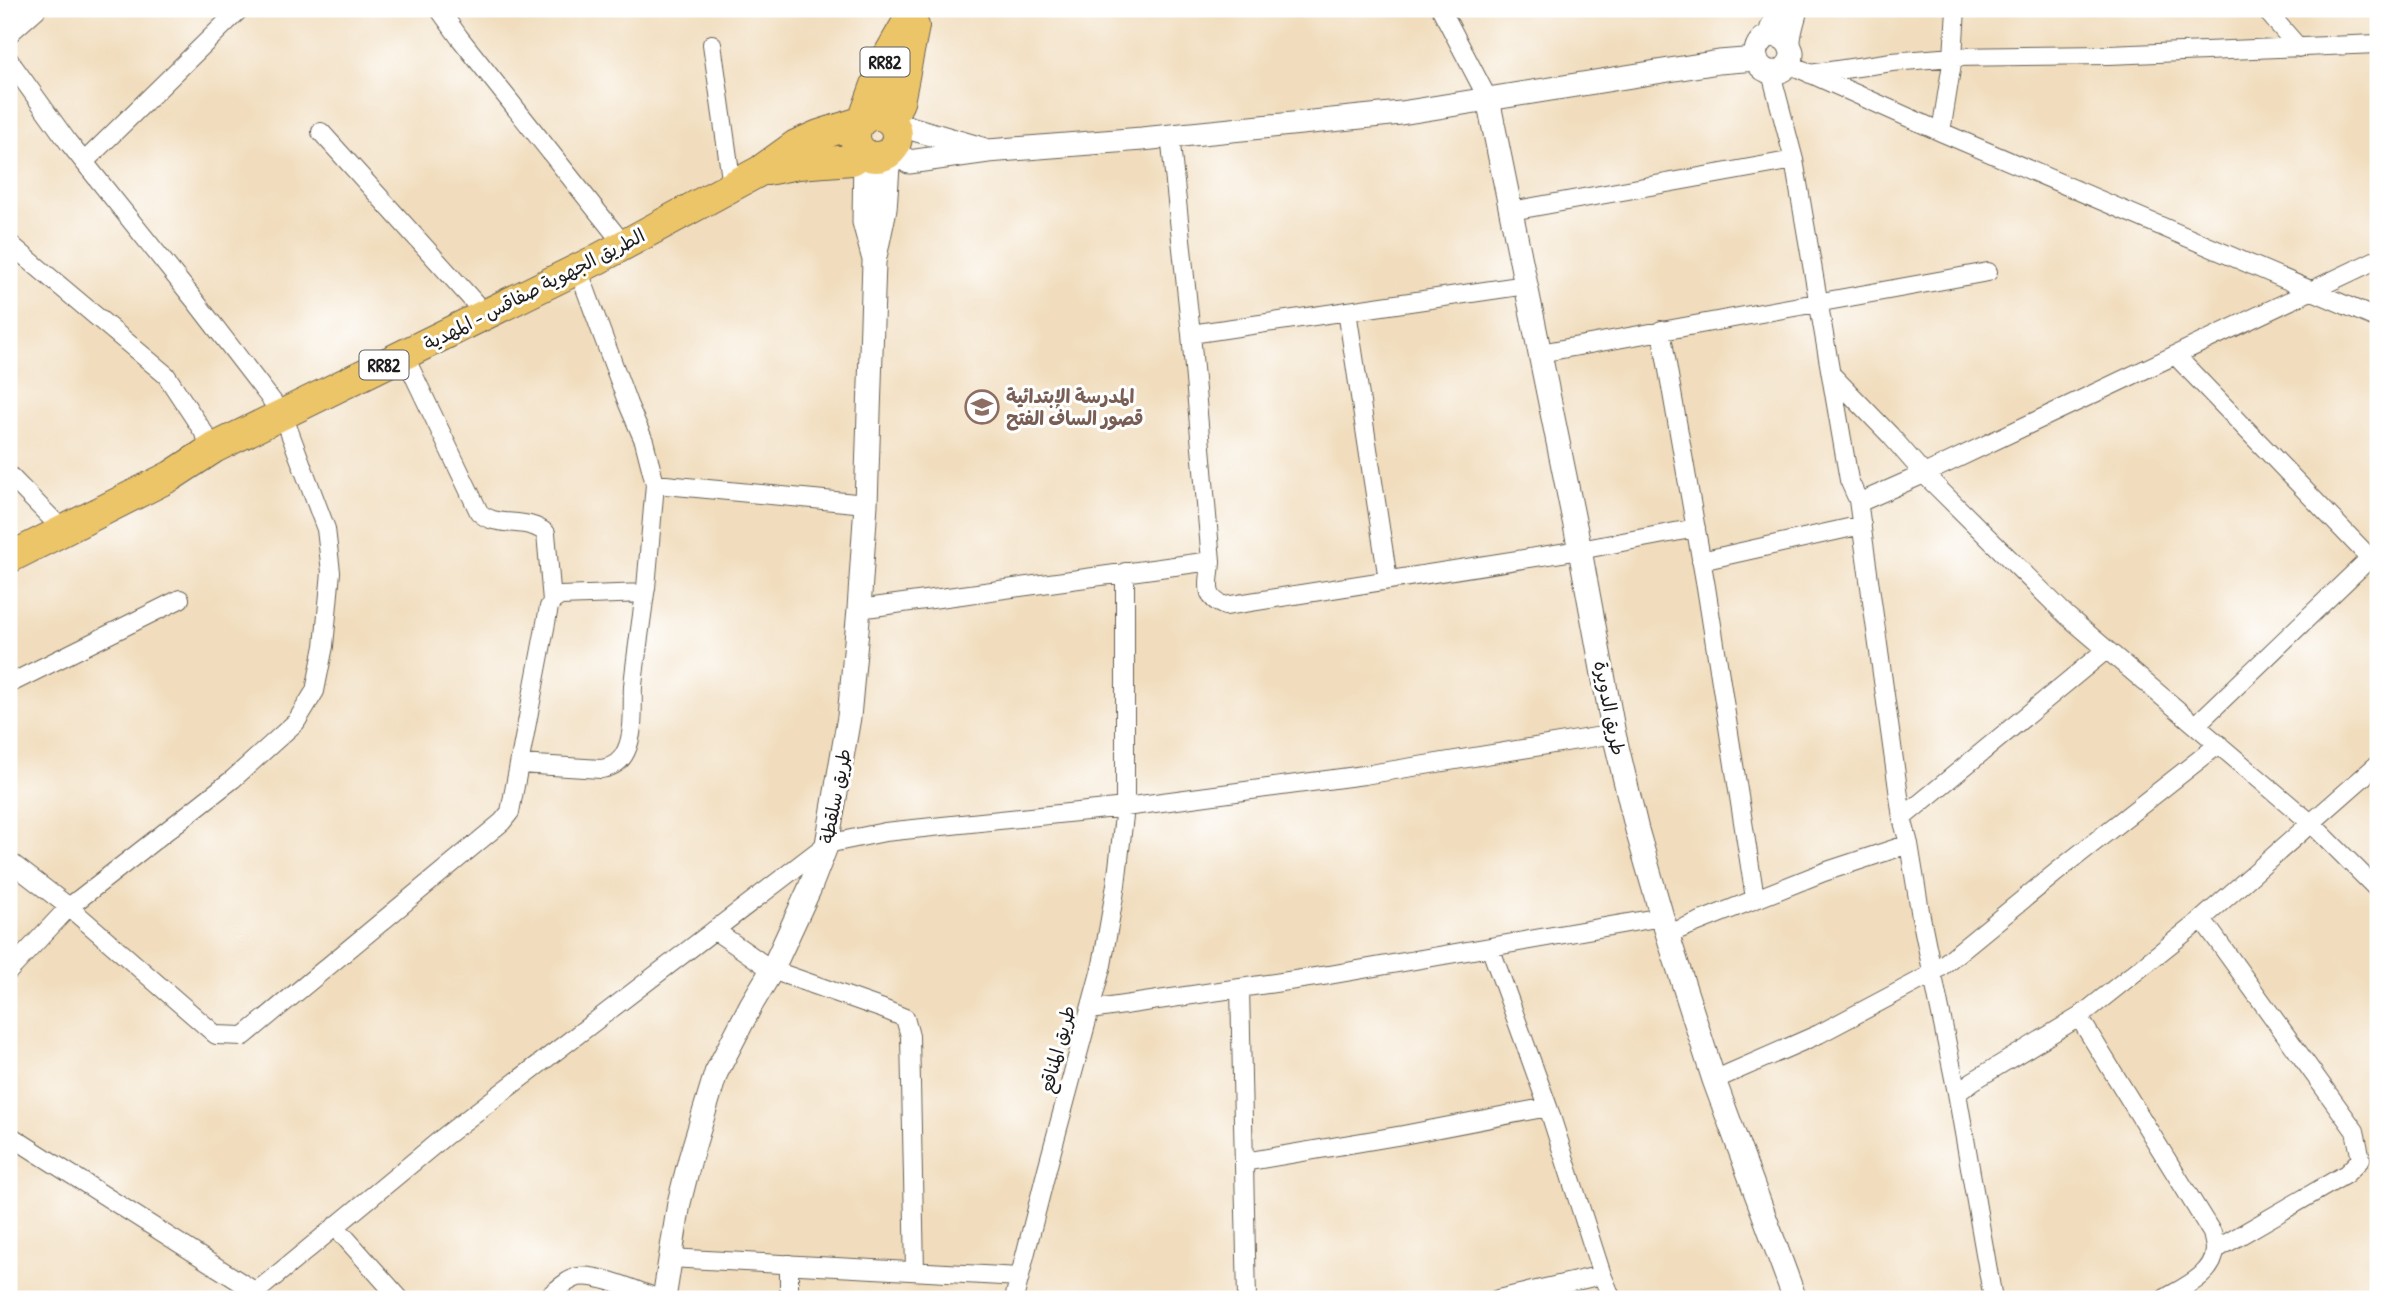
<svg xmlns="http://www.w3.org/2000/svg" width="2387" height="1308" font-family="'Patrick Hand','Playpen Sans Arabic',sans-serif">
  <style>
    .lines { fill: none; stroke-linecap: round; stroke-linejoin: round }
    .minor-casing { stroke: #676054; stroke-width: 20 }
    .tertiary-casing { stroke: #676054; stroke-width: 25 }
    .primary-casing { stroke: #676054; stroke-width: 32 }
    .minor { stroke: #fff; stroke-width: 18 }
    .tertiary { stroke: #fff; stroke-width: 23 }
    .primary { stroke: #edc569; stroke-width: 30 }
    .labels { text-anchor: middle; dominant-baseline: central; stroke-width: 6; stroke-linejoin: round; paint-order: stroke }
    .shield { fill: #fff; stroke: #606060; stroke-width: 2 }
    .shield-label { font-size: 18px; font-weight: bold; fill: #1c1c1c }
    .street-label { font-size: 19px; fill: #1c1c1c; stroke: #fff }
    .education-label { font-size: 19px; font-weight: bold; fill: #785e54; stroke: #fff; text-anchor: start }
  </style>
  <rect width="100%" height="100%" fill="#fff"/>
  <filter id="ink" filterUnits="userSpaceOnUse"><feTurbulence type="fractalNoise" baseFrequency=".0143" numOctaves="2"/><feDisplacementMap in="SourceGraphic" scale="14" xChannelSelector="R" yChannelSelector="G"/><feConvolveMatrix kernelMatrix="1 2 1 2 8 2 1 2 1" color-interpolation-filters="sRGB"/></filter>
  <filter id="wash" filterUnits="userSpaceOnUse"><feTurbulence type="fractalNoise" baseFrequency=".00686" numOctaves="4" result="noise"/><feDisplacementMap in="SourceGraphic" scale="28" xChannelSelector="R" yChannelSelector="G"/><feGaussianBlur stdDeviation="1.57" result="paint"/><feColorMatrix in="noise" values="0 0 0 0 0 0 0 0 0 0 0 0 0 0 0 0 0 1.4 0 .05"/><feComposite in="paint" operator="in"/></filter>
  <g filter="url(#wash)">
    <rect width="100%" height="100%" fill="#f1ddbd"/>
  </g>
  <g filter="url(#ink)">
    <g class="lines">
      <defs>
        <path id="minor" d="M439,9L459,37L624,245
          M1441,9L1488,99
          M2265,9L2299,48
          M9,34L37,9
          M712,44L732,186
          M9,60L68,142L196,302L283,415L326,529L331,572L324,646L315,691L296,722L233,779L69,907L9,971
          M1789,64L1941,132L2378,319
          M1771,73L1794,160L1849,480L1858,500H1865L1924,474L2066,615L2312,824L2378,890
          M1810,74L1892,62L1953,57L2109,55L2378,44
          M321,132L485,314
          M1941,132L1953,57L1956,9
          M1170,135L1191,334L1526,285
          M84,162L240,9
          M1511,211L1794,160
          M9,243L166,375L214,448
          M1347,311L1388,580
          M1661,330L1706,587L1755,898
          M1191,334L1211,561C1210,583 1202,597 1225,606L1580,550L1696,528
          M1540,353L1988,272
          M404,355L479,512C495,529 526,516 546,533L552,601
          M2176,356L2370,558L2196,725
          M1831,374L1890,435L1924,474L2378,259
          M9,475L63,530
          M655,484L866,504
          M1858,500L1902,818L1909,844
          M1701,561L1862,525
          M859,609L1211,561
          M9,684L180,599
          M519,764L601,769C613,767 621,762 626,751C635,731 632,707 633,686C636,655 641,624 645,593
          M1902,818L2106,650
          M9,861L69,907L216,1035L244,1036L502,822L510,812L549,607L552,601L560,596L645,593L646,588L655,484L644,441L628,404L578,269
          M2202,919L2355,1131L2361,1159L2346,1174L2215,1250
          M714,930L772,970L883,1009L905,1018L910,1036L915,1271
          M1668,934L1824,872L1909,844L1921,917L1957,1093L1973,1081L2079,1017L2202,919L2378,764
          M1490,947L1548,1107L1602,1275L1612,1299
          M1240,988L1247,1299
          M1090,1010L1329,975L1662,917
          M2079,1017L2212,1233C2213,1238 2215,1245 2215,1250C2214,1275 2182,1288 2164,1299
          M1714,1080L1819,1034L1932,974L2064,866L2219,744
          M1957,1093L1993,1299
          M9,1135L256,1292L445,1136L827,844L885,832L1125,807L1364,775L1614,734
          M1244,1162L1403,1135L1548,1107
          M335,1226L400,1299
          M669,1258L1020,1277
          M545,1299C555,1292 566,1280 578,1277C598,1273 639,1292 660,1299
          M789,1299V1264
          M1014,1299L1047,1169L1102,965L1116,885L1125,807V572
          M1498,1299L1602,1275"/>
        <path id="tertiary" d="M1769,36L1779,9
          M1789,44C1786,41 1784,38 1780,37C1764,30 1750,49 1758,63C1761,68 1765,71 1771,72C1782,74 1793,64 1792,52C1791,49 1789,45 1789,42C1789,31 1794,19 1796,9
          M1488,99L1580,550L1614,734L1637,830L1662,917L1714,1080L1795,1299
          M893,123L982,149
          M892,150L909,162L988,151L1142,139L1401,113L1719,62L1756,59
          M865,154L864,222L873,256
          M664,1299L679,1203L690,1159L716,1073L751,1005L772,970L809,890L827,844L849,717L859,609L866,504L874,262L885,209L889,153"/>
        <path id="primary" d="M855 136a21 21 0 1 1 42 0a21 21 0 1 1-42 0Z
          M864,118L884,63L915,9
          M890,120L899,102L914,26
          M767,170L798,164L852,160L863,153
          M9,558L171,476L214,448L596,260L760,171L796,145L819,135L860,122"/>
      </defs>
      <use href="#minor" class="minor-casing"/>
      <use href="#tertiary" class="tertiary-casing"/>
      <use href="#primary" class="primary-casing"/>
      <use href="#minor" class="minor"/>
      <use href="#tertiary" class="tertiary"/>
      <use href="#primary" class="primary"/>
    </g>
  </g>
  <defs>
    <symbol id="school-ring" viewBox="-11 -11 22 22"><circle r="9.5" fill="#fff" stroke="#8d6e63" stroke-width="1.5"/><path d="M0-5L7-2L0 1L-7-2ZM-4 1L0 2.5L4 1V4Q0 6-4 4Z" fill="#8d6e63"/></symbol>
  </defs>
  <g fill-rule="evenodd">
    <use href="#school-ring" x="963" y="388" width="38" height="38"/>
  </g>
  <g class="labels">
    <g class="shield">
      <rect x="860.5" y="47.5" width="49" height="29" rx="5"/>
      <rect x="359.5" y="350.5" width="49" height="29" rx="5"/>
    </g>
    <g class="shield-label">
      <text x="885" y="62">RR82</text>
      <text x="384" y="365">RR82</text>
    </g>
    <g class="street-label">
      <text transform="translate(534 289) rotate(-27)">الطريق الجهوية صفاقس - المهدية</text>
      <text transform="translate(1610 708) rotate(79)">طريق الدويرة</text>
      <text transform="translate(835 796) rotate(-79)">طريق سلقطة</text>
      <text transform="translate(1057 1049) rotate(-75)">طريق المناقع</text>
    </g>
    <g class="education-label">
      <text x="1006" y="396">المدرسة الإبتدائية<tspan x="1006" dy="22">قصور الساف الفتح</tspan></text>
    </g>
  </g>
  <rect width="2387" height="1308" fill="none" stroke="#fff" stroke-width="35"/>
</svg>
